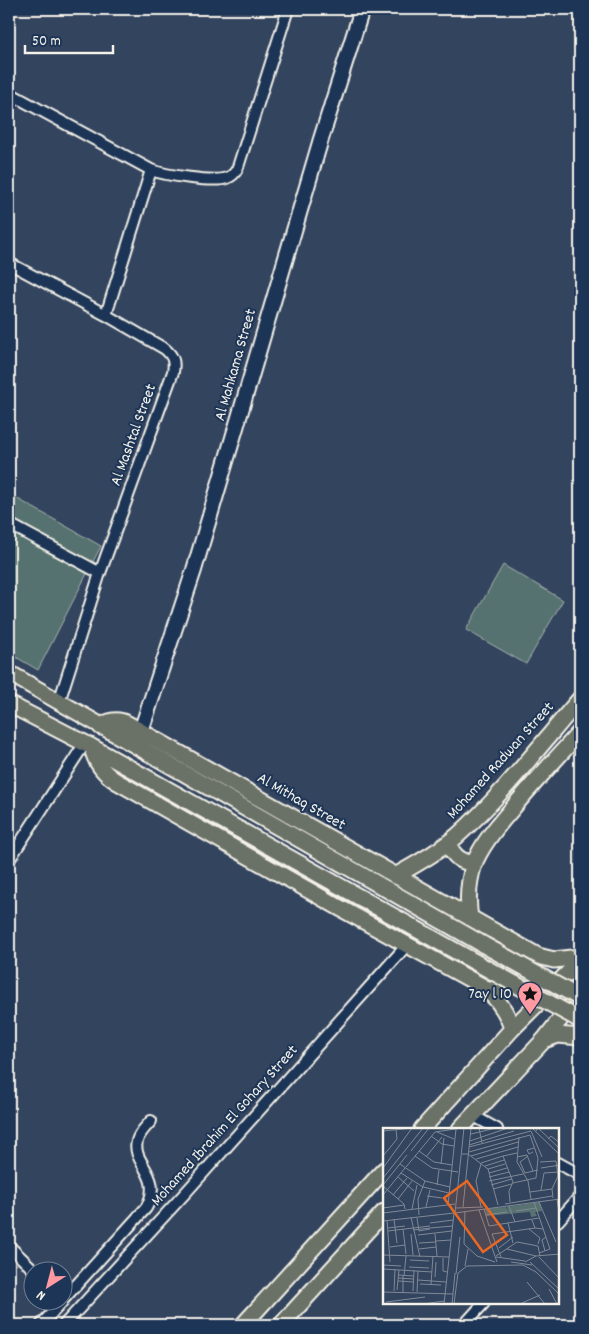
<svg xmlns="http://www.w3.org/2000/svg" width="589" height="1334" font-family="Dekko,sans-serif">
  <style>
    .green { fill: #577270; stroke: #a6b2ac }
    .lines { fill: none; stroke-linecap: round; stroke-linejoin: round }
    .street-casing { stroke: #f4f1e8; stroke-width: 14 }
    .secondary-casing { stroke: #f4f1e8; stroke-width: 18 }
    .primary-casing { stroke: #f4f1e8; stroke-width: 19 }
    .street { stroke: #1d3557; stroke-width: 10 }
    .secondary { stroke: #1d3557; stroke-width: 14 }
    .primary { stroke: #6a7166; stroke-width: 15 }
    .primary-bridge-casing { stroke: #f4f1e8; stroke-width: 19; stroke-linecap: butt }
    .primary-bridge { stroke: #6a7166; stroke-width: 15 }
    .labels { text-anchor: middle; dominant-baseline: central; stroke-width: 4; stroke-linejoin: round; paint-order: stroke }
    .street-label { font-size: 16px; fill: #f4f1e8; stroke: #1d3557 }
    .poi-label { font-size: 16px; fill: #f4f1e8; stroke: #1d3557; text-anchor: end }
    .inset-road { fill: none; stroke: #808996; stroke-width: 1 }
    .view { fill: #e96822; fill-opacity: 0.15; stroke: #e96822; stroke-width: 2.5 }
    .inset-edge { fill: none; stroke: #f4f1e8; stroke-width: 2.5 }
  </style>
  <rect width="100%" height="100%" fill="#33445f"/>
  <filter id="ink" filterUnits="userSpaceOnUse"><feTurbulence type="fractalNoise" baseFrequency=".02" numOctaves="2"/><feDisplacementMap in="SourceGraphic" scale="10" xChannelSelector="R" yChannelSelector="G"/><feConvolveMatrix kernelMatrix="1 2 1 2 8 2 1 2 1" color-interpolation-filters="sRGB"/></filter>
  <g filter="url(#ink)">
    <path class="green" d="M9,494L101,546L38,670L9,653Z
      M503,565L563,600L526,664L466,630Z"/>
    <g class="lines">
      <defs>
        <path id="street" d="M9,93L151,170C165,175 214,183 227,178C233,176 236,172 238,167L288,9
          M9,263L106,315L165,349C173,356 175,361 173,372L100,573L59,702
          M106,315L151,170
          M9,524L100,573
          M9,860L85,743
          M472,1115L497,1129
          M558,1163L580,1175
          M558,1221L580,1196
          M9,1246L36,1272
          M62,1301L146,1208C165,1175 131,1164 137,1141C139,1133 146,1127 151,1121
          M41,1325L62,1302
          M64,1325L188,1190L407,945
          M464,1325L484,1303"/>
        <path id="secondary" d="M141,731L194,570L321,139L362,9"/>
        <path id="primary" d="M9,673L484,945
          M9,704L92,747L475,962
          M101,727C110,719 118,719 128,724L538,956L554,960L580,957
          M92,747C95,762 102,772 116,781L340,908L482,986C498,998 507,1011 512,1029
          M448,843C453,856 461,863 475,863
          M395,876C417,864 438,852 457,836C501,797 542,743 580,699
          M470,918C467,899 468,882 474,864C482,844 497,826 511,810C533,783 557,758 580,732
          M490,992C506,982 517,969 515,949
          M544,1040L558,1035L580,1037
          M422,1129L512,1029L580,961
          M460,1129L544,1040L580,994
          M243,1325L384,1170
          M281,1325L384,1212"/>
      </defs>
      <use href="#street" class="street-casing"/>
      <use href="#secondary" class="secondary-casing"/>
      <use href="#primary" class="primary-casing"/>
      <use href="#street" class="street"/>
      <use href="#secondary" class="secondary"/>
      <use href="#primary" class="primary"/>
      <defs>
        <path id="primary-bridge" d="M484,945L580,998
          M475,962L580,1020"/>
      </defs>
      <use href="#primary-bridge" class="primary-bridge-casing"/>
      <use href="#primary-bridge" class="primary-bridge"/>
    </g>
  </g>
  <defs>
    <symbol id="sight-pin" viewBox="-11 -11 22 30"><path d="M0 17L-7.5 6A9.5 9.5 0 1 1 7.5 6Z" fill="#ff9aa2" stroke="#1d3557"/><path d="M0-6L1.8-2.2L6-1.7L2.9 1.2L3.7 5.4L0 3.3L-3.7 5.4L-2.9 1.2L-6-1.7L-1.8-2.2Z" fill="#111"/></symbol>
  </defs>
  <g fill-rule="evenodd">
    <use href="#sight-pin" x="516" y="980" width="28" height="38"/>
  </g>
  <g class="labels">
    <g class="street-label">
      <text transform="translate(236 365) rotate(-74)">Al Mahkama Street</text>
      <text transform="translate(134 435) rotate(-70)">Al Mashtal Street</text>
      <text transform="translate(501 761) rotate(-48)">Mohamed Radwan Street</text>
      <text transform="translate(301 802) rotate(30)">Al Mithaq Street</text>
      <text transform="translate(225 1126) rotate(-48)">Mohamed Ibrahim El Gohary Street</text>
    </g>
    <g class="poi-label">
      <text x="512" y="994">7ay l 10</text>
    </g>
  </g>
  <g transform="translate(383 1128)">
    <rect width="176" height="176" fill="#33445f"/>
    <path d="M157,74L159,83L152,84L154,88L148,89L147,84L104,88L102,81L123,79L125,83L124,79Z" fill="#577270"/>
    <path class="inset-road" d="M81,0L72,85L177,71M96,0L99,15M149,0L177,27M0,3L30,0M153,3L155,0L177,21M54,4L71,11M88,6L113,0M48,8L59,16L71,18M136,9L134,34L145,53L148,71M165,11L168,8L177,15M87,13L125,0M86,17L131,3M86,19L148,3L159,29M28,23L46,0M36,23L51,34L69,37M86,24L147,7L155,30L153,50L130,55M150,24L146,26L144,22L151,20M79,26H85L105,41L115,77M0,28L14,11L13,2M32,28L49,40L75,44M88,28L135,14M145,28L137,34L142,45L155,42M43,29L59,9M134,29L144,27L150,43M93,31L135,19M157,34L173,33L175,48L169,61L170,70M98,35L120,28M17,36L42,53L67,59M58,36L61,10M102,38L121,32M23,39L52,4L79,0M0,40L29,0M158,40L177,37M105,41L122,36M18,45L40,59L66,65M106,45L124,40M15,49L31,63M106,49L126,44M0,50L40,0M106,53L140,46M0,57L24,27M54,57L56,42M108,57L129,51M0,58L21,76L22,81M110,61L129,56M158,62L161,45L175,44M147,64L169,61M0,67L22,40M10,67L24,50M44,68L59,70M15,71L29,53M174,71L177,92M127,74L126,63L130,54L120,28L134,25M151,74L167,121L156,125M156,74L173,114M122,76L169,68M65,77L73,1M126,78L132,94M43,79L47,62M80,79L88,0M98,79L93,53L98,36M0,80L21,77M73,80L100,79M29,81L34,57M101,81L106,98L156,90M96,82L114,134M82,83L81,116L94,128L112,134M133,83L153,80M0,85L72,76M36,87L35,71L42,53M103,87L124,84M28,89L37,129M34,90L36,103L47,101M11,91L14,115M4,92L7,134M149,92L152,100L160,101M0,93L71,85V82M47,95L70,92M125,95L130,115M5,100L22,98M47,100L70,98M20,101L23,126M146,101L157,110L155,116M30,102L47,100M5,103L47,98M28,106L30,127M52,106L54,128M35,107L69,103M53,113L68,112M36,115L53,114M7,119L22,117M116,120L130,109M36,121L53,119M124,121L153,128M162,123L159,112L163,109M0,127L66,129M113,128L134,114L155,118L157,128M113,129L142,133M118,129L109,106L152,100M156,129L177,151M60,130V143L64,144M27,132L46,133M128,134L149,137M142,134L153,128L177,126M147,134L177,162M0,137L18,138M82,138L85,121M26,139L46,140M0,141L49,144M73,146L77,109M15,147L31,148M21,148L23,128M52,149L53,134M15,150L31,151M35,152L63,154M15,153L31,154M144,154L162,176M37,156L58,157M48,156L50,128M166,161L174,176M14,162L16,142M11,163L12,141M30,163L31,142M0,164L70,166M20,164V148M34,164L35,143M3,174L42,169M139,175L157,167M40,176L61,173M61,176L71,85M69,176L72,145M71,176L75,145L84,138L140,137L153,144L177,167"/>
    <path class="view" d="M84,53L124,107L100,124L61,70Z"/>
    <rect width="176" height="176" class="inset-edge"/>
  </g>
  <rect width="589" height="1334" fill="none" stroke="#1d3557" stroke-width="30"/>
  <rect x="15" y="15" width="559" height="1304" fill="none" stroke="#f4f1e8" stroke-width="2" filter="url(#ink)"/>
  <g transform="translate(48 1286) rotate(216)"><circle r="24" fill="#1d3557" stroke="#738091"/>
  <path d="M0-4L9 19L0 12L-9 19Z" fill="#ff9aa2"/>
  <text y="-8" font-size="14" font-weight="bold" text-anchor="middle" fill="#f4f1e8">N</text>
  </g>
  <path d="M25 45v8h88v-8" fill="none" stroke="#f4f1e8" stroke-width="2.5"/>
  <text x="32" y="45" font-size="15" fill="#f4f1e8" stroke="#1d3557" stroke-width="4" paint-order="stroke">50 m</text>
</svg>
